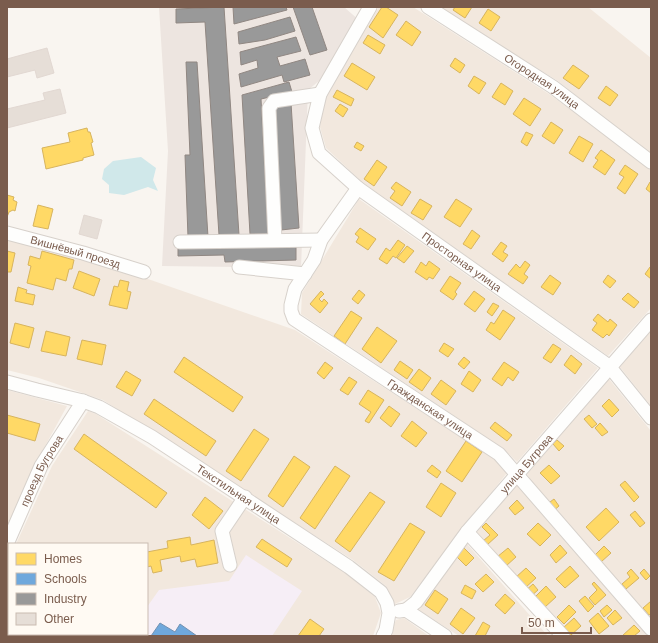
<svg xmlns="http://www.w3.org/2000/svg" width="658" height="643" font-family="Arial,sans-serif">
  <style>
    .residential { fill: #f2e8de }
    .industrial { fill: #ede5e0 }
    .education { fill: #f6eef6 }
    .water { fill: #d0e8ea }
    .homes { fill: #ffd966; stroke: #d7b45e }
    .schools { fill: #6fa8dc; stroke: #7291b1 }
    .industry { fill: #999; stroke: #908782 }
    .building { fill: #e6ded7; stroke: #e2d8d2 }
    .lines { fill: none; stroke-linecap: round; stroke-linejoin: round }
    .minor-casing { stroke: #d7d1cb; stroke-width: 15 }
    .minor { stroke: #fefefd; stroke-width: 13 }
    .labels { text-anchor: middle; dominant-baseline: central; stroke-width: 4; stroke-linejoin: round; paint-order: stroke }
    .street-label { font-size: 11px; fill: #7a5c4d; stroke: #fffaf3 }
  </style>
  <rect width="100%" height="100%" fill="#f9f5f0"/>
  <path class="residential" d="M379,7H413L549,94L651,168V308L608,356L362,182L326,148L320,127L325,96Z
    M438,7H588L651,58V156L558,81Z
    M359,199L598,368L517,462L504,449L301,314L302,293Z
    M7,237L99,262L295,330L510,469L410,597L395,604L386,586L353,560L103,400L39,378L7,370Z
    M651,331V406L620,367Z
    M609,379L651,431V623L545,505L527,474Z
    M7,390L67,406L38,459L7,528Z
    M88,411L96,414L345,573L375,597L381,613L373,636H7V563L9,558V634H147V544H16L52,466Z
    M517,485L650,636H566L477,532Z
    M467,544L548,636H459L419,610Z
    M404,618L429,636H389L396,620Z"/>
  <path class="industrial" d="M159,7H344L360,21L330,72L308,90L301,268L162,266L168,151Z"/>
  <path class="education" d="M246,555L302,591L272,636H127L129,634H147V607L159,590L229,581Z"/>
  <path class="water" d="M141,157L156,168L153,180L158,191L148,187L124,195L109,193V185L102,179L104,169L113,161Z"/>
  <path class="homes" d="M382,7H386L398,15L383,38L369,27Z
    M455,7H472L465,18L453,10Z
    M488,9L500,17L491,31L479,23Z
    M406,21L421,32L412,46L396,35Z
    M368,35L385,45L380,54L363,43Z
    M455,58L465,65L460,73L450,66Z
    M352,63L375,77L367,90L344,76Z
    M573,65L589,76L579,89L563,78Z
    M474,76L486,83L479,94L468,86Z
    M501,83L513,91L505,105L492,97Z
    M606,86L618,95L610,106L598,98Z
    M337,90L354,99L351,106L333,97Z
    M524,98L541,109L530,126L513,114Z
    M340,104L348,109L343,117L335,111Z
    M551,122L563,130L554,144L542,136Z
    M87,128L88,132H90L93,142L91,143L94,155L83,158V160L46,169L42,148L70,142L68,133Z
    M526,132L533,135L527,146L521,142Z
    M579,136L593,144L583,162L569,153Z
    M357,142L364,146L361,151L354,147Z
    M601,150L615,160L605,175L593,167L598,160L595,158Z
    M377,160L387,167L374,186L364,179Z
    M625,165L638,174L625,194L617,188L624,177L619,174Z
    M396,182L411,192L402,206L390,198L395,191L391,188Z
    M650,182L651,183V193L646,189Z
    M7,195L14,197L13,200L17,202L15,211L13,210L9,212L7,217Z
    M420,199L432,206L423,220L411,213Z
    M456,199L472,209L460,227L444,217Z
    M38,205L53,209L48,229L33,226Z
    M360,228L376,239L368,250L356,242L359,237L355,234Z
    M472,230L480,236L471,249L463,244Z
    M398,240L405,245L396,258L393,256L387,264L379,259L386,248L390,251Z
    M501,242L507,246L503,252L508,255L503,262L492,254Z
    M407,246L414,251L404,263L397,258Z
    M7,251L15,253L11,272H7Z
    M42,251L74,260L72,269H69L66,281L56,278L53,290L27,283L31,266L28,265L30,256L40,259Z
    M429,261L440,269L433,279L429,277L427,280L415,272L421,262L426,266Z
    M525,261L530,265L524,274L528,277L523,284L508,274L516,264L520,268Z
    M650,267L651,268V279L645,274Z
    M79,271L100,279L94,296L73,288Z
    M550,275L561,283L553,295L541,287Z
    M608,275L616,281L610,288L603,282Z
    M450,276L461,283L455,292L457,294L453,300L440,291Z
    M120,280L129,282L127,291L131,292L127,309L109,305L114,286L118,287Z
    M18,287L27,290L26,293L35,295L33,305L15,301Z
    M359,290L365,295L358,304L352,299Z
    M321,291L324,294L319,299L322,302L324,299L328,303L320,313L310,304Z
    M474,291L485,299L475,312L464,304Z
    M628,293L639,302L634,308L622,299Z
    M493,303L499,306L492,316L487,312Z
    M503,310L515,318L500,340L486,330L491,322L494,324Z
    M351,311L362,318L345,344L334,336Z
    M598,314L608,322L610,319L617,325L609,336L607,334L603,338L592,330L597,323L593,320Z
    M15,323L34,328L29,348L10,343Z
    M377,327L397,341L381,363L362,349Z
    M46,331L70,337L66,356L41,351Z
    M82,340L106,345L102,365L77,359Z
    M444,343L454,349L448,357L439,351Z
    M553,344L561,349L551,363L543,358Z
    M571,355L582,364L575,374L564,365Z
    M184,357L243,397L233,412L174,372Z
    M464,357L470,362L464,369L458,364Z
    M400,361L413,370L407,379L394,370Z
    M325,362L333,368L324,379L317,373Z
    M504,362L519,372L513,381L508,377L502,386L492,379Z
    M419,369L431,378L422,391L409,382Z
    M126,371L141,380L132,396L116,387Z
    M469,371L481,380L473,392L461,384Z
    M349,377L357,382L348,395L340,390Z
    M441,380L456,391L446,405L431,394Z
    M368,390L384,400L369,423L365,421L371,412L359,404Z
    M154,399L216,441L206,456L144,414Z
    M609,399L619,410L612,417L602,406Z
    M389,406L400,414L391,427L380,418Z
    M7,415L40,424L35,441L7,433Z
    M589,415L597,424L592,428L584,419Z
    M412,421L427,433L416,447L401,436Z
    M495,422L512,435L507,441L490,428Z
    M600,423L608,432L602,436L595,428Z
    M254,429L269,439L241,481L226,471Z
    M84,434L167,493L156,508L74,449Z
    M557,440L564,446L559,451L553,444Z
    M466,441L482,452L462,482L446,471Z
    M294,456L310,467L283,507L268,496Z
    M432,465L441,472L437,478L427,471Z
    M549,465L560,476L551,484L540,473Z
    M335,466L350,476L315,529L300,518Z
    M625,481L639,497L634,502L620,485Z
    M441,483L456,493L441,517L426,507Z
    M370,492L385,502L350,552L335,541Z
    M205,497L223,511L209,529L192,515Z
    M554,499L559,506L552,512L546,505Z
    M517,500L524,508L515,515L509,508Z
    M606,508L619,522L599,541L586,527Z
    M635,511L645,523L640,527L630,515Z
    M410,523L425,532L394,581L378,572Z
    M486,523L498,535L487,545L483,541L490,535L482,527Z
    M538,523L551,535L540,546L527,534Z
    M190,537L191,545L214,540L218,563L197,567L195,559L181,562L180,556L160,560L162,571L153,573L151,566L147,567V552L168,548L167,541Z
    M262,539L292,559L287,567L256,547Z
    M560,545L567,553L556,563L550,555Z
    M604,546L611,553L601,562L595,555Z
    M464,548L474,558L466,566L456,556Z
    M508,548L516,557L506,566L497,557Z
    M570,566L579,576L565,588L556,579Z
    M526,568L536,578L525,588L515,578Z
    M631,569L639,578L626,589L622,584L630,577L627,573Z
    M644,569L650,576L646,580L640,573Z
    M486,574L494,582L483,592L475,584Z
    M594,582L606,595L595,605L589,598L597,590L592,584Z
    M533,584L538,590L530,597L525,591Z
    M465,585L476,591L472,599L461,593Z
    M546,586L556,597L545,607L535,597Z
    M435,590L448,599L438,614L425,605Z
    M505,594L515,603L505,614L495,605Z
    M585,596L594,606L588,612L579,601Z
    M651,601V614L649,615L643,608Z
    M569,605L576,612L564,624L557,617Z
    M607,605L612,610L604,617L600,611Z
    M461,608L475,618L463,634L450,624Z
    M615,610L622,618L613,625L607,618Z
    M598,613L609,626L599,634L589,621Z
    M574,618L581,626L570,636L563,628Z
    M310,619L324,629L319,636H298Z
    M483,622L490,626L485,636H475Z
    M634,625L640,631L634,636H622Z"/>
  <path class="schools" d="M160,623L175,632L180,624L197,636H151Z"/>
  <path class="industry" d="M224,7L239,235H219L205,22L176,23V9Z
    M233,7H286L287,10L234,24Z
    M293,7H312L327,50L310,55Z
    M290,17L295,31L265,40L239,44L238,32Z
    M296,37L301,51L277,57L280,66L305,59L310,75L284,82L282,75L241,87L239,74L258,68L257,60L241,65L240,52Z
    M186,62H197L208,237H188L185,155H190Z
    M289,82L292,92L261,99L268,234H250L242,95Z
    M291,103L299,228L281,230L273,104Z
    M296,244V260L225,262L224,255L178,256V246Z"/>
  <path class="building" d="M47,48L54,73L37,78L35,70L7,77V59Z
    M60,89L66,113L7,128V109L45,100L43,93Z
    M84,215L102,220L97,239L79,234Z"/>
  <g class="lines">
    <defs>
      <g id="minor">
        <path id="s1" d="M370,7L320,94L312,128L319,153L358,188L609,366L651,418"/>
        <path id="s2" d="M428,7L553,87L651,162"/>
        <path id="s3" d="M358,188L321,240L314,260L295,289L291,305V311L294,319L499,454L651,629"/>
        <path id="s4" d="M7,233L83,253L144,272"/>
        <path d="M275,240L269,108L274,101L320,94"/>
        <path d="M180,242L321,240"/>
        <path d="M239,267L305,274"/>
        <path id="s5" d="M7,382L37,390L83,401L99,407L152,437L349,567L381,592L387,603L389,613L386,630L383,636"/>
        <path d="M467,532L563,636"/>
        <path id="s6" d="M7,544L41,466L83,401"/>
        <path d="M230,565L222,531L245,497"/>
        <path id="s7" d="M406,610L416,602L467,532L651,320"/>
        <path d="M399,611L406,610L445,636"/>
      </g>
    </defs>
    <use href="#minor" class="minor-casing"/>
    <use href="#minor" class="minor"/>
  </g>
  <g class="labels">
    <g class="street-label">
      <text stroke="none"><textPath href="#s2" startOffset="136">Огородная улица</textPath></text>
      <text stroke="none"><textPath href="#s4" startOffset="71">Вишнёвый проезд</textPath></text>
      <text stroke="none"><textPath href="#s1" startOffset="341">Просторная улица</textPath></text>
      <text stroke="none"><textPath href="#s3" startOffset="314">Гражданская улица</textPath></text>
      <text stroke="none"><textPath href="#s7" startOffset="190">улица Бугрова</textPath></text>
      <text stroke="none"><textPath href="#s6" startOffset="81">проезд Бугрова</textPath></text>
      <text stroke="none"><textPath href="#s5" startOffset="260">Текстильная улица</textPath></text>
    </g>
  </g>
  <rect width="658" height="643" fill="none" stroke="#7a5c4d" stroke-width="16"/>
  <rect x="8" y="543" width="140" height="92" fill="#fffaf3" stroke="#cabbb1"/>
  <rect x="16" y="553" width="20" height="12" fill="#ffd966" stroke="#cabbb1"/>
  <text x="44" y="563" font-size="12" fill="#7a5c4d">Homes</text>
  <rect x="16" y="573" width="20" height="12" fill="#6fa8dc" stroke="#cabbb1"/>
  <text x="44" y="583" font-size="12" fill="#7a5c4d">Schools</text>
  <rect x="16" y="593" width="20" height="12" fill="#999999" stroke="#cabbb1"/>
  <text x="44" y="603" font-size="12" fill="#7a5c4d">Industry</text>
  <rect x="16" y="613" width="20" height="12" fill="#e6ded7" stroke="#cabbb1"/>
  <text x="44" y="623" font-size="12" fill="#7a5c4d">Other</text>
  <path d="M522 627v6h69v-6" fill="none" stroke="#7a5c4d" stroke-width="2"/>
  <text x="528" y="627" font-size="12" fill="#7a5c4d" stroke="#fffaf3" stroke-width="3" paint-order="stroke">50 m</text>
</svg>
